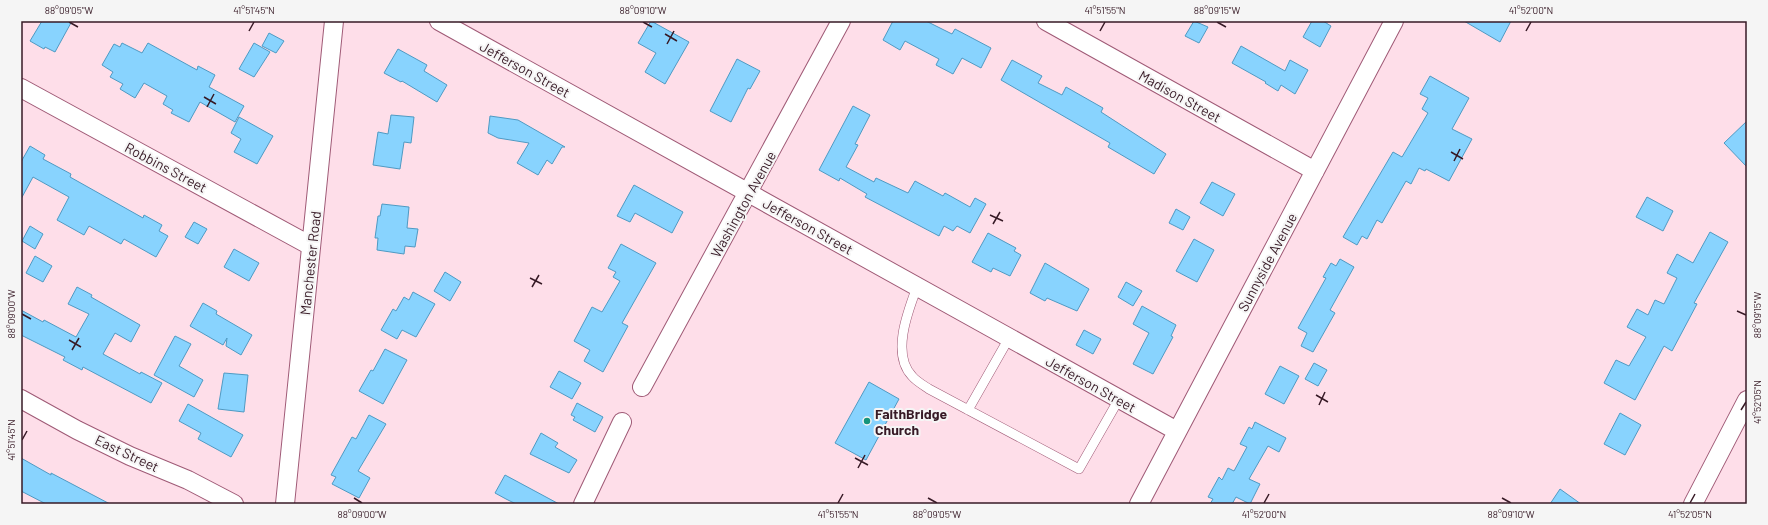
<svg xmlns="http://www.w3.org/2000/svg" width="1768" height="525" font-family="Barlow,sans-serif">
  <style>
    .building { fill: #88d3fe; stroke: #4f9ac3 }
    .lines { fill: none; stroke-linecap: round; stroke-linejoin: round }
    .lane-casing { stroke: #9f5a76; stroke-width: 10 }
    .street-casing { stroke: #9f5a76; stroke-width: 20 }
    .lane { stroke: #fff; stroke-width: 9 }
    .street { stroke: #fff; stroke-width: 18 }
    .ticks { fill: none; stroke: #371a26; stroke-width: 1.5 }
    .poi-dot { fill: #16947c; stroke: #f5f5f5; stroke-width: 1.5 }
    .labels { text-anchor: middle; dominant-baseline: central; stroke-width: 4; stroke-linejoin: round; paint-order: stroke }
    .street-label { font-size: 14px; fill: #371a26; stroke: #f5f5f5 }
    .poi-label { font-size: 14px; font-weight: bold; fill: #371a26; stroke: #f5f5f5; text-anchor: start }
    .neatline { fill: none; stroke: #371a26; stroke-width: 1.5 }
    .ticks-label { font-size: 10px; text-anchor: middle; fill: #371a26 }
  </style>
  <rect width="100%" height="100%" fill="#fedee9"/>
  <path class="building" d="M42,21H72L55,52L45,47L44,49L30,41Z
    M651,21L689,42L665,84L645,72L656,53L638,43Z
    M893,21H926L952,34L955,29L991,48L981,68L962,58L953,74L936,65L939,59L905,41L900,50L883,40Z
    M1194,21L1208,27L1199,43L1185,36Z
    M1312,21H1323L1331,26L1320,47L1303,37Z
    M1464,21H1511L1500,42Z
    M269,33L284,41L276,53L262,46Z
    M122,43L142,53L148,43L197,70L198,66L215,75L209,87L244,106L235,122L200,102L189,122L171,113L173,110L163,104L167,96L144,83L135,98L120,89L123,84L110,77L113,72L102,65L114,44L120,47Z
    M254,43L270,52L254,77L239,69Z
    M1241,46L1285,71L1290,60L1308,70L1295,94L1281,85L1278,91L1265,83L1266,82L1232,63Z
    M398,49L427,65L424,71L447,85L437,102L402,81L401,82L384,73Z
    M737,59L760,71L750,89L748,88L731,122L710,111Z
    M1012,60L1042,76L1038,83L1062,95L1066,87L1103,108L1101,112L1166,154L1154,174L1108,147L1110,143L1001,80Z
    M1430,76L1469,98L1452,129L1472,139L1449,181L1426,169L1425,171L1419,168L1411,184L1406,181L1382,223L1377,220L1367,239L1362,236L1357,245L1343,237L1393,152L1402,157L1428,113L1422,109L1428,98L1420,94Z
    M853,106L870,115L855,144L858,145L846,167L874,182L876,178L908,193L915,181L943,196L945,193L970,207L975,198L986,204L970,233L957,226L953,231L944,226L939,236L865,197L867,194L840,178L839,181L819,170Z
    M391,115L414,117L411,143L404,142L400,169L373,165L378,132L388,134Z
    M490,116L518,120L565,147H562L552,164L547,160L538,175L517,163L529,143L498,138L488,133Z
    M239,117L273,136L257,164L234,152L241,139L231,133Z
    M1747,121V167L1724,143Z
    M30,146L45,155L43,159L71,174L70,177L143,218L144,215L162,225L159,231L168,236L156,257L124,239L121,244L89,226L84,235L57,220L69,197L33,177L21,199V162Z
    M1212,182L1235,194L1223,216L1200,203Z
    M634,185L683,212L672,233L635,213L630,222L617,216Z
    M1647,197L1673,211L1663,231L1636,217Z
    M382,204L409,207L407,228L418,229L415,247L405,246L404,254L377,250L378,238H375L378,216H380Z
    M1176,209L1190,217L1183,230L1169,223Z
    M194,222L207,229L198,244L185,237Z
    M30,226L43,234L35,249L22,241Z
    M1710,232L1728,242L1694,303L1697,304L1672,351L1664,346L1635,400L1604,383L1616,360L1629,366L1646,337L1627,327L1637,309L1648,315L1655,300L1664,304L1677,278L1667,273L1677,254L1693,263Z
    M988,233L1016,248L1014,251L1021,255L1010,276L993,268L991,272L972,262Z
    M1194,239L1214,250L1197,282L1176,271Z
    M621,244L656,263L622,323L628,326L603,372L584,361L590,350L574,341L592,307L602,312L620,281L613,277L616,272L608,268Z
    M234,249L259,263L249,281L224,267Z
    M35,256L52,266L43,282L26,273Z
    M1340,259L1354,267L1330,310L1335,313L1313,352L1301,346L1307,333L1298,328L1326,278L1323,277L1331,263L1336,266Z
    M1045,263L1089,289L1077,311L1047,298L1045,301L1030,293Z
    M445,272L461,282L450,301L434,291Z
    M1126,282L1142,291L1133,306L1118,297Z
    M77,287L92,295L91,297L140,325L131,342L115,333L103,354L140,374L141,372L162,383L151,403L83,367L82,370L63,360L65,357L21,335V310L43,322L44,320L76,337L89,314L68,304Z
    M413,292L435,304L416,337L402,330L397,339L381,330L393,309L396,311L404,297L409,300Z
    M203,303L217,311L216,314L252,335L241,355L226,346L227,338L223,345L190,326Z
    M1142,306L1176,325L1171,336L1173,337L1153,374L1133,364L1149,333L1133,324Z
    M1084,330L1101,339L1093,354L1076,345Z
    M175,336L191,344L179,366L203,380L194,397L154,375Z
    M385,349L407,360L383,404L359,391L371,370L373,371Z
    M1314,363L1327,370L1318,386L1305,379Z
    M1280,366L1299,376L1284,404L1265,394Z
    M559,371L581,383L572,399L550,387Z
    M224,373L248,375L244,412L218,409Z
    M869,382L899,399L866,460L835,443Z
    M577,403L603,417L595,432L573,420L575,417L571,415Z
    M188,404L243,435L231,457L198,439L201,433L179,421Z
    M1620,413L1641,425L1625,455L1604,444Z
    M369,415L386,424L358,471L370,478L359,498L332,484L336,477L331,475L352,437L356,439Z
    M1255,422L1286,438L1279,452L1268,446L1249,479L1260,484L1250,504L1236,497L1232,504H1210L1213,499L1208,497L1219,477L1222,480L1228,468L1234,471L1247,447L1240,444L1249,427L1252,429Z
    M541,433L558,443L555,447L577,460L569,473L530,454Z
    M21,458L51,475V473L110,504H46L21,491Z
    M505,475L559,504H516L506,499L495,493Z
    M1560,489L1581,504H1550Z"/>
  <g class="lines">
    <defs>
      <path id="lane" d="M917,287C908,311 891,354 912,376C916,381 923,385 929,389L1079,469L1119,399
        M968,410L1009,338"/>
      <path id="street" d="M439,21L1177,431
        M1046,21L1315,171
        M21,88L311,246
        M642,387L841,21
        M21,399L77,430L130,456L188,480L234,504
        M285,504L334,21
        M583,504L622,422
        M1139,504L1394,21
        M1693,504L1747,400"/>
    </defs>
    <use href="#lane" class="lane-casing"/>
    <use href="#street" class="street-casing"/>
    <use href="#lane" class="lane"/>
    <use href="#street" class="street"/>
  </g>
  <path class="ticks" d="M69,22L78,27M643,22L652,27M1217,22L1226,27M249,31L254,22M1100,31L1105,22M1526,31L1531,22M665,34L677,41M667,44L674,31M204,97L216,104M207,107L214,94M1451,152L1463,159M1454,161L1460,149M990,215L1003,221M993,224L1000,212M530,278L542,284M532,287L539,275M1737,311L1746,315M22,314L31,319M69,340L81,347M72,350L79,338M1316,395L1328,402M1319,405L1325,392M1741,410L1746,402M22,440L27,431M855,458L868,465M858,468L865,455M354,498L362,503M928,498L937,503M1502,498L1511,503M838,503L843,494M1264,503L1269,494M1690,503L1695,494"/>
  <circle class="poi-dot" cx="867" cy="421" r="4"/>
  <g class="labels">
    <g class="street-label">
      <text transform="translate(525 69) rotate(29)">Jefferson Street</text>
      <text transform="translate(1180 96) rotate(29)">Madison Street</text>
      <text transform="translate(166 167) rotate(28)">Robbins Street</text>
      <text transform="translate(743 204) rotate(-61)">Washington Avenue</text>
      <text transform="translate(808 226) rotate(29)">Jefferson Street</text>
      <text transform="translate(1267 262) rotate(-62)">Sunnyside Avenue</text>
      <text transform="translate(310 263) rotate(-84)">Manchester Road</text>
      <text transform="translate(1091 384) rotate(29)">Jefferson Street</text>
      <text transform="translate(127 453) rotate(25)">East Street</text>
    </g>
    <g class="poi-label">
      <text x="875" y="413">FaithBridge<tspan x="875" dy="16">Church</tspan></text>
    </g>
  </g>
  <rect width="1768" height="525" fill="none" stroke="#f5f5f5" stroke-width="44"/>
  <rect x="22" y="22" width="1724" height="481" class="neatline"/>
  <g class="ticks-label">
    <text x="69" y="14">88°09'05"W</text>
    <text x="254" y="14">41°51'45"N</text>
    <text x="643" y="14">88°09'10"W</text>
    <text x="1105" y="14">41°51'55"N</text>
    <text x="1217" y="14">88°09'15"W</text>
    <text x="1531" y="14">41°52'00"N</text>
    <text transform="translate(11 314) rotate(-90)" y="4">88°09'00"W</text>
    <text transform="translate(1757 315) rotate(-90)" y="4">88°09'15"W</text>
    <text transform="translate(1757 402) rotate(-90)" y="4">41°52'05"N</text>
    <text transform="translate(11 440) rotate(-90)" y="4">41°51'45"N</text>
    <text x="362" y="518">88°09'00"W</text>
    <text x="838" y="518">41°51'55"N</text>
    <text x="937" y="518">88°09'05"W</text>
    <text x="1264" y="518">41°52'00"N</text>
    <text x="1511" y="518">88°09'10"W</text>
    <text x="1690" y="518">41°52'05"N</text>
  </g>
</svg>
